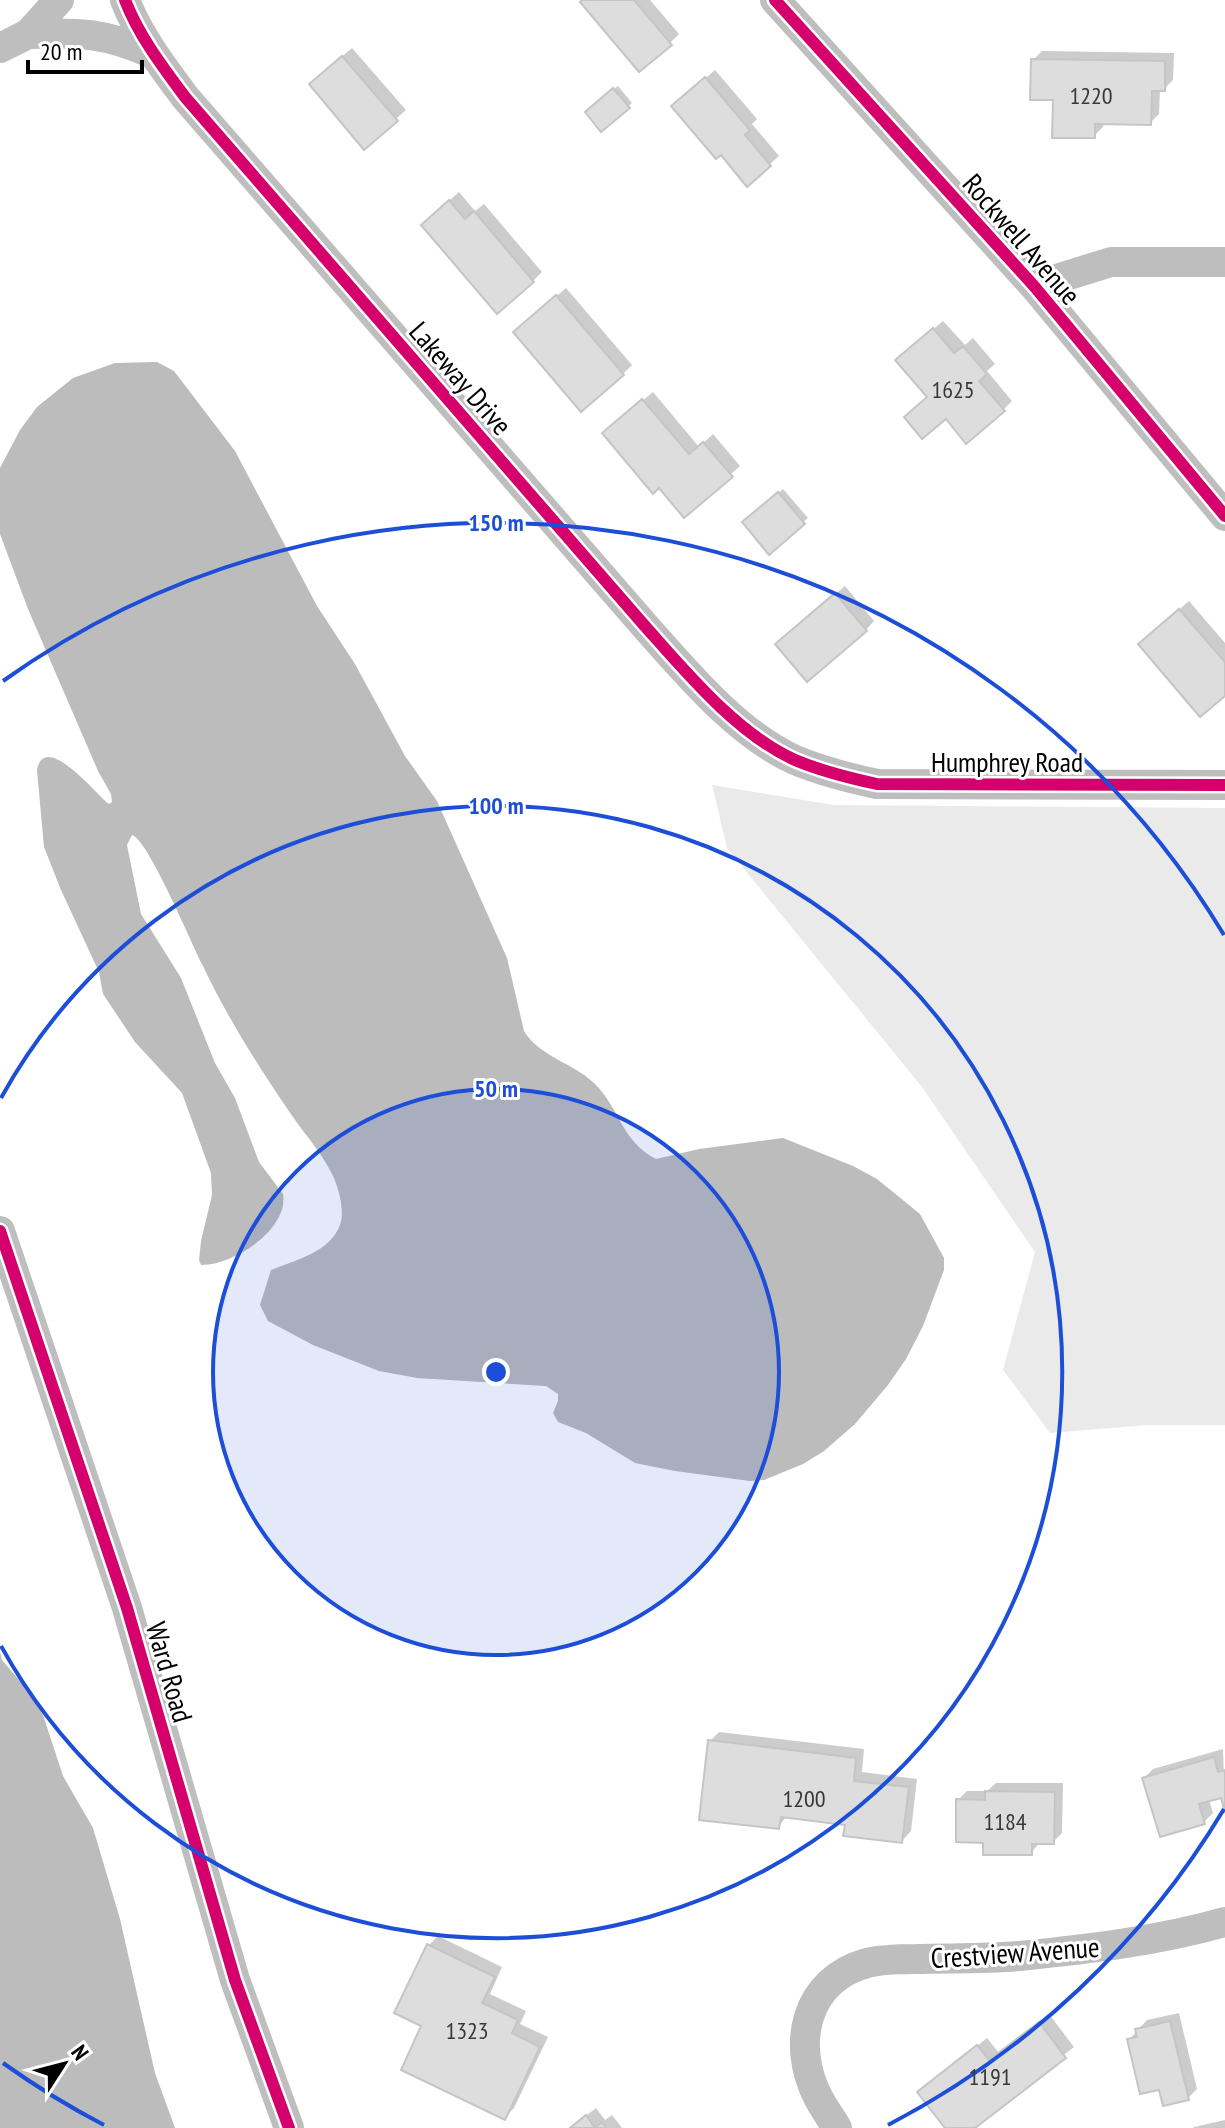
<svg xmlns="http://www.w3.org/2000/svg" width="1225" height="2128" font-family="'PT Sans Narrow',sans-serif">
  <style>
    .green { fill: #eaeaea }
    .water { fill: #bcbcbc }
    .shadow { fill: #0003 }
    .building { fill: #ddd; stroke: #c5c5c5; stroke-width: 2 }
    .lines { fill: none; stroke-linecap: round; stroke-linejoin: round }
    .street { stroke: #bebebe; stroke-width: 30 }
    .cycleway-casing { stroke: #fff; stroke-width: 17 }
    .cycleway { stroke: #d6006c; stroke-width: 12 }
    .ring { fill: none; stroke: #1d4ed8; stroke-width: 4 }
    .labels { text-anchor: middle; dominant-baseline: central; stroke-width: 6; stroke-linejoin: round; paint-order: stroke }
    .number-label { font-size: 24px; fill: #373737 }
    .street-label { font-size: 28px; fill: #000; stroke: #fff }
    .centre { fill: #1d4ed8; stroke: #fff; stroke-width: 4 }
    .ring-label { font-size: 24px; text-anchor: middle; font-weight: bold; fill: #1d4ed8; stroke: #fff; stroke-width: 6; stroke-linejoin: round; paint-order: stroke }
  </style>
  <rect width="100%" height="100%" fill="#fff"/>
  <path class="green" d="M712,785L834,805L1225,808V1425H1147L1050,1433L1003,1370L1035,1252L922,1087L727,848Z"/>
  <path class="water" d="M157,362L174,371L235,451L317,606L355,664L405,756L437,801L507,958L524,1031C540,1057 573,1063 594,1083C620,1108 621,1141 656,1159L699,1149L783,1138L853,1166L877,1179L920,1214L944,1258V1270L923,1326L906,1359L888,1385L855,1424L824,1451L803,1464L764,1480L750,1481L675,1471L635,1463L586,1433L558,1422L553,1413L558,1401V1394L546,1386L417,1378L379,1371L313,1345L268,1321L260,1305L271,1270C296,1260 330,1252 340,1225C345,1211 339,1191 334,1178C324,1156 307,1137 293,1117C260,1069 228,1019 203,966C192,945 148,839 132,835L127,845L141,914L181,978L215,1063L235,1098L259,1162L283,1194C289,1230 232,1266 201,1265L199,1260L201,1241L212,1195L211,1173L182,1093L135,1042L103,994L99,972L61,890L44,847L37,770C45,729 99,798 109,804L112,802L111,794L98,771L28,609L0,534V468L20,430L37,407L73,378L115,363Z
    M0,1652L2,1660L32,1695L43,1715L63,1776L93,1828L120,1919L155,2073L175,2128H0Z"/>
  <path class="shadow" d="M584,0H650L679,34L670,43Z
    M352,48L406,110L364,147L320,75Z
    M1042,51L1174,53L1173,80L1164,89H1160L1159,114L1150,123L1103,122V127L1094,136L1055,98L1033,60Z
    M715,70L757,119L752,124L779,156L748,184L683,98Z
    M618,86L632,103L602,129L587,113Z
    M459,192L475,211L484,204L542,272L533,281L432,216Z
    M566,288L632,365L623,374L524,323Z
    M943,321L965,345L973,338L995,364L987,371L1012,401L1003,410L929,396L907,351Z
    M653,392L699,447L713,434L740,466L685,515L614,425Z
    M783,489L808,518L769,552L745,522Z
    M845,586L874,621L866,630L787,635Z
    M1189,601L1225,643V694L1150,635Z
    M719,1732L864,1749L862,1772L917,1779L911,1831L902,1841L847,1823L787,1816L778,1827L710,1741Z
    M1223,1749L1225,1805L1222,1795L1209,1799L1213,1813L1204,1822L1144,1778L1153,1769Z
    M996,1783H1063L1062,1833L1053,1842H1040L1031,1853L985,1841L958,1800L967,1791H987Z
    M438,1936L502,1967L490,1994L526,2011L520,2024L548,2037L514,2108L505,2117L424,2025L429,1945Z
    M1179,2013L1197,2089L1188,2098L1129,2040L1147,2020Z
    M1049,2014L1074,2047L971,2128H948L920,2092L987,2038L999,2053Z
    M596,2108L605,2120L612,2115L622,2128H570Z
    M1225,2120V2128H1193L1194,2127Z"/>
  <path class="building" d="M582,0H634L672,45L639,72L580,2Z
    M342,56L398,121L364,150L309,84Z
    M1031,59L1165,61V91H1152L1151,125L1095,124V138H1052L1053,100H1030Z
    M705,77L750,130L745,135L771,166L747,187L721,155L716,159L671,106Z
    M613,88L630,108L601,132L585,112Z
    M449,200L465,219L474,211L534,282L497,314L421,225Z
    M556,295L624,375L581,412L513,332Z
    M933,328L954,353L963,346L987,374L979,381L1005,411L966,444L946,419L922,439L904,417L927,397L895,360Z
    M642,399L689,454L703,442L733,477L684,518L659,488L653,494L602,433Z
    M778,492L805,524L769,555L742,522Z
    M835,593L867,631L807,682L775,644Z
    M1179,609L1225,662V696L1200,717L1138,644Z
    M708,1740L856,1758L854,1781L909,1787L902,1843L843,1836L845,1825L781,1817L779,1829L699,1820Z
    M1214,1757L1218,1772L1225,1770V1813L1221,1798L1199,1804L1205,1824L1160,1837L1142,1778Z
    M985,1791L1055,1792L1054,1844H1032V1855H983V1843L956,1842V1799L985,1800Z
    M427,1944L495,1977L482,2003L518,2020L512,2033L540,2047L505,2120L401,2070L421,2026L394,2013Z
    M1170,2021L1189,2100L1163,2106L1159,2090L1140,2094L1127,2039L1137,2037L1135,2029Z
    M1039,2022L1066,2058L975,2128H945L917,2092L977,2045L989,2060Z
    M586,2115L595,2128L602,2122L606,2128H570Z"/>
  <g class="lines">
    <path class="street" d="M125,0C139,36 162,66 185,97L644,625C686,672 737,734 795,760C821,771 849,778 877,784L1225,785
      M775,0L1034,286L1225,516
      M28,34C79,32 107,33 153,54
      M0,48L28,34L59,0
      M1034,286L1111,262H1225
      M0,1231L127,1608L235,1980L289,2128
      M837,2128C831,2118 823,2107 818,2097C791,2044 805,1980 867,1963C882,1959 900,1959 916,1959C950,1958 985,1959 1020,1956C1089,1949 1158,1941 1225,1922"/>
    <defs>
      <path id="cycleway" d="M125,0C139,36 162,66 185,97L644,625C686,672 737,734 795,760C821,771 849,778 877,784L1225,785
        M775,0L1034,286L1225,516
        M0,1231L127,1608L235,1980L289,2128"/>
    </defs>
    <use href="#cycleway" class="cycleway-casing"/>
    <use href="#cycleway" class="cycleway"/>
  </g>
  <circle cx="496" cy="1372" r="283" fill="#1d4ed8" fill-opacity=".12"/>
  <g class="ring">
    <circle cx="496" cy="1372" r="283"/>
    <path d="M1 1098A566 566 0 1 1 1 1646"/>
    <path d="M1224 1809A849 849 0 0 1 888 2125M104 2125A849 849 0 0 1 3 2063M3 681A849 849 0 0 1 1224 935"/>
  </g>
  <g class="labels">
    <g class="number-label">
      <text x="1091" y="95">1220</text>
      <text x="953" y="389">1625</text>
      <text x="804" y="1798">1200</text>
      <text x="1005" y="1821">1184</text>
      <text x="467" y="2030">1323</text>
      <text x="990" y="2076">1191</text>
    </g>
    <g class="street-label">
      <text transform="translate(1022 239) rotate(49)">Rockwell Avenue</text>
      <text transform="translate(461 378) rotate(49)">Lakeway Drive</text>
      <text x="1007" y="761">Humphrey Road</text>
      <text transform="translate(170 1672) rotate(74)">Ward Road</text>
      <text transform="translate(1015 1952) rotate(-4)">Crestview Avenue</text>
    </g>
  </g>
  <circle cx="496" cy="1372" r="12" class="centre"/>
  <g class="ring-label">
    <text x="496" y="531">150 m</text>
    <text x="496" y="814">100 m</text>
    <text x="496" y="1097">50 m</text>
  </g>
  <g transform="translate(64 2064) rotate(54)" stroke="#ffffff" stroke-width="6" paint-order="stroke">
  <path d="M0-6L14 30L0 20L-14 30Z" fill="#000000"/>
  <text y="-12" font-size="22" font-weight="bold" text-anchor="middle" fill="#000000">N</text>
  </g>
  <path d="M28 60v12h114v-12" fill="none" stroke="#000000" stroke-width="4"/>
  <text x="40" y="60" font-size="24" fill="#000000" stroke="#ffffff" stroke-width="6" paint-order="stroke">20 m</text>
</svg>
